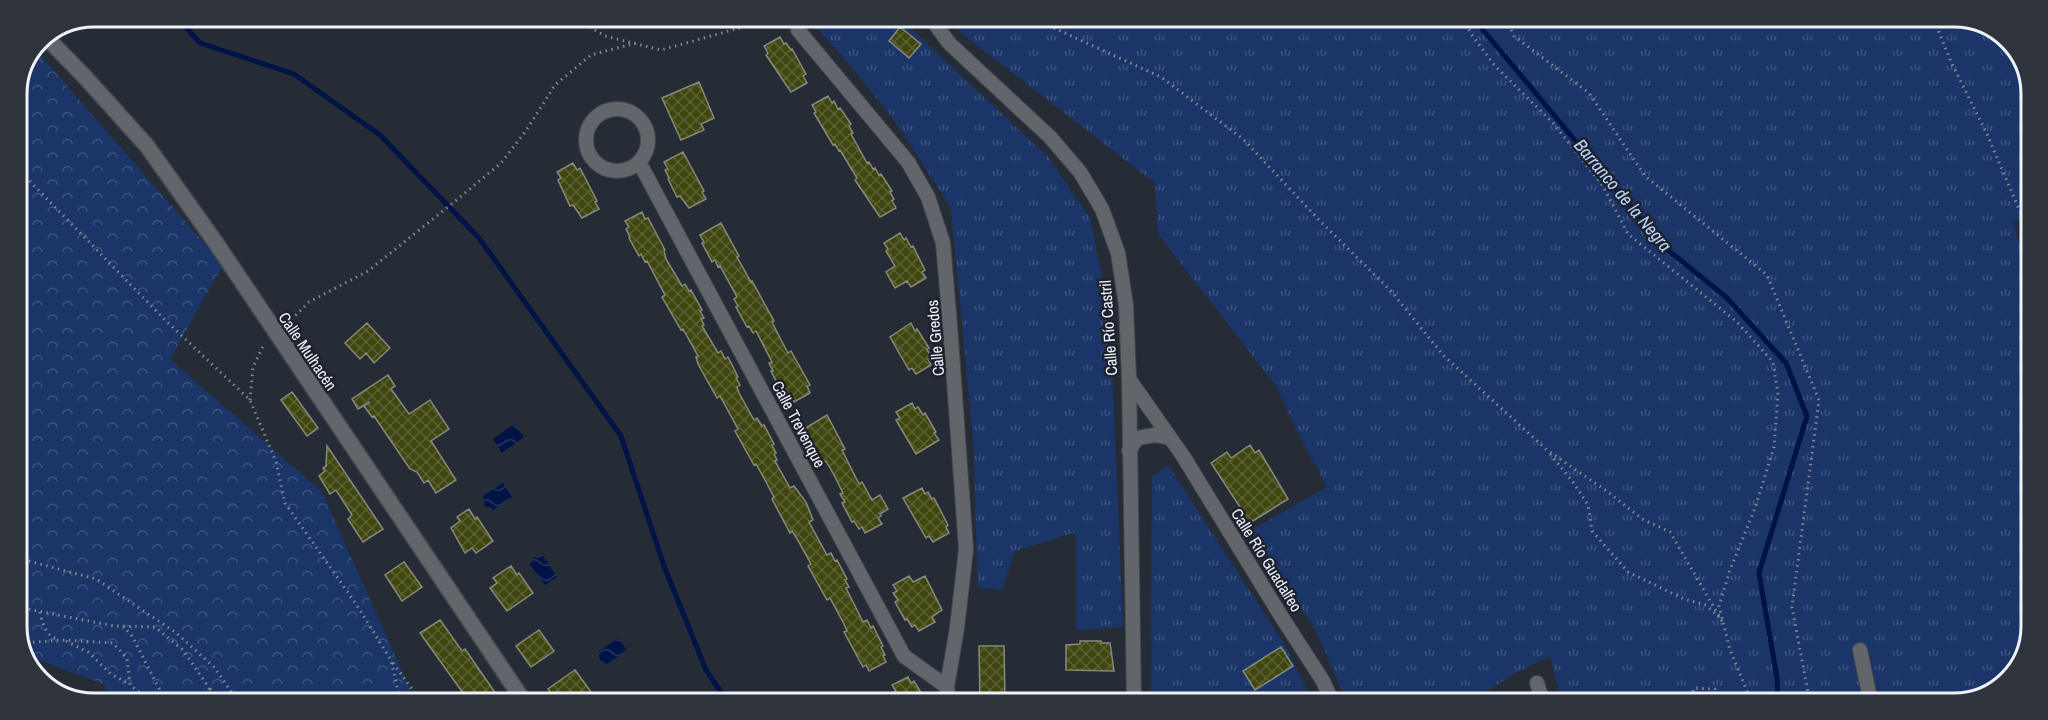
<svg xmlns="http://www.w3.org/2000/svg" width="2048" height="720" font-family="'Archivo Narrow',sans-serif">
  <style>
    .grass { fill: url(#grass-tufts) }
    .forest { fill: url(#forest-crowns) }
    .water { fill: url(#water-waves) }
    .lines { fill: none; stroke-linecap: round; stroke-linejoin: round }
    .stream { stroke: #001346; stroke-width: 5 }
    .building { fill: url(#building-cross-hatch); stroke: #87897c; stroke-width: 1.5 }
    .minor-casing { stroke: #424851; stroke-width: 16 }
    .tertiary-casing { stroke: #424851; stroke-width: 18 }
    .path { stroke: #838891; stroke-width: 3; stroke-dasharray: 1.5 4.5; stroke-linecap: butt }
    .minor { stroke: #62656a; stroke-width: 14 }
    .tertiary { stroke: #62656a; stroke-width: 15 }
    .labels { text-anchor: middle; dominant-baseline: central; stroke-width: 5; stroke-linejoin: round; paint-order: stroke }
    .street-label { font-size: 16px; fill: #eef2f9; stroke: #1d222c }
    .water-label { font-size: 18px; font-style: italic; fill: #bbd2fb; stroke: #1d222c }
    .rim { fill: none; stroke: #eef2f9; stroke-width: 3 }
  </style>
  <defs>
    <pattern id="grass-tufts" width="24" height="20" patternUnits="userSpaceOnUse" patternTransform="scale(1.5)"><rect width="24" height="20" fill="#1b3568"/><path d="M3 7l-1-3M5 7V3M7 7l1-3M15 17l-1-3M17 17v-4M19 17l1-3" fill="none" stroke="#3c537e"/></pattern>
    <pattern id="forest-crowns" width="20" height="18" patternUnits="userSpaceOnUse" patternTransform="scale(1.5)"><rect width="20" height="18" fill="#1b3568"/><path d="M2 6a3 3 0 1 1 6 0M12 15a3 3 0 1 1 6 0" fill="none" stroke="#3c537e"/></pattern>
    <pattern id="water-waves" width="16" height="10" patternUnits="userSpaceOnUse" patternTransform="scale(1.5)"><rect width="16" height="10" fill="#001346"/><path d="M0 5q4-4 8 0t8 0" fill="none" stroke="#263661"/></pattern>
    <pattern id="building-cross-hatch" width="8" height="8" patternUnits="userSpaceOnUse" patternTransform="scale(1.5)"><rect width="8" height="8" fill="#404610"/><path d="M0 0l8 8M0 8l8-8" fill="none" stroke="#5c6134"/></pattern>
  </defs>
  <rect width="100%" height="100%" fill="#262c36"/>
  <path class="grass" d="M818,18H875L906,24L1049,158L1090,218L1110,316L1123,627L1076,630V532L1015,551L1002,590L978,587L973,438L951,208L895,121L845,59L815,26Z
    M952,18L1979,20L2015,46L2031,88L2030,220L2013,221L2030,284L2028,651L2001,688L1955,703H1562L1550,656L1514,674L1469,702H1347L1316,631L1250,531L1327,487L1301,439L1276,386L1158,234L1155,183L951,25Z
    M1168,465L1285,645L1313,702H1151L1152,477Z"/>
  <path class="forest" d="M35,49L223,265L170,359L322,492L415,700H109L104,684L25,655L17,632V89Z"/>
  <path class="water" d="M514,424L524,437L502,453L493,439Z
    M503,483L512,497L493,510L490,507H485L483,496Z
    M543,556L557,577L545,585L529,564L532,562L533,557L539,558Z
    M618,638L627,650L607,664L600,660L598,652Z"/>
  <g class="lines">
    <path class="stream" d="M177,17L200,43L294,74L380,135L479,238L621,436L664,566L706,670L727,701
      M1478,19L1483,30L1663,246L1726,297L1786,363L1807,416L1759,573L1777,678L1778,703"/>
  </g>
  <path class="building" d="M900,27L921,44L909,58L889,41Z
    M780,37L784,44L786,43L791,50L792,49L806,74L803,76L807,83L791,92L766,55L768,53L764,46Z
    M699,82L714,118L701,124L704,130L681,140L662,98Z
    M828,96L832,103L834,101L838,109L840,108L851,124L849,126L853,133L851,134L867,163L869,162L873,169L875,168L879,175L881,174L892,191L890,192L894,199L892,201L896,208L880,217L855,180L857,178L840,150L839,151L835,144L833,145L814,113L816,112L812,105Z
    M683,152L704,191L702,192L706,199L689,208L680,196L677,197L668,179L669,178L665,170L668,169L664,162Z
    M573,163L577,170L580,168L597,201L595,202L599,209L582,218L573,205L570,206L558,180L561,178L557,172Z
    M642,212L645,219L648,218L656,233L665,250L664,251L666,259L682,286L685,284L689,291L691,290L702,310L700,311L704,318L701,319L704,325L702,326L718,353L721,351L725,359L728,357L738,377L736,378L740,385L737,387L739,393L754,420L757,418L762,426L764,425L774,444L772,445L776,453L774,454L777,460L775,461L790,488L794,486L806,502L813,520L809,522L827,555L831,553L835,561L837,560L847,579L845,580L849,587L846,588L863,622L867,620L871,628L873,626L883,646L881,647L885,655L883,656L886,662L869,671L866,665L863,667L844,632L847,631L844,624L830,598L827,600L808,566L811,564L796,537L792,531L790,533L772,499L774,497L765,480L756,464L754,465L735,431L738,429L720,396L717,398L698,364L696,357L698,356L683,329L681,330L662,297L665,295L647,261L645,262L641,254L639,256L629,238L630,237L626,229L629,227L625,221Z
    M721,223L739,256L737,257L751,282L752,281L774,321L772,322L781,340L788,353L791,351L810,385L807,386L810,393L794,402L791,396L788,397L784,390L781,391L771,371H773L769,363L772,362L756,331L753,333L749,326L747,327L736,307L738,306L734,299L737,297L720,266L718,267L715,260L712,262L702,243L704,242L700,235Z
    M900,233L904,240L906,238L911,247L913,246L925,270L922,272L926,278L911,287L907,281L895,288L886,272L895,266L886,251L888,249L884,243Z
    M367,323L390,348L374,363L366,353L360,359L345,343Z
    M911,323L915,331L917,329L929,348L927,349L931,357L928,359L931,365L916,374L912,368L909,370L890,337Z
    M388,375L395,386L391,389L409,414L430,400L449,429L431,441L456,480L436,493L428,480L424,483L417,472L410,469L374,416L372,417L364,406L370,402L358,409L352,399Z
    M292,392L318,428L307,436L281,400Z
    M912,403L915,409L918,407L923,415L925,413L936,432L934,433L939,440L916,454L896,420L900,418L896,412Z
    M827,415L845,449L842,450L859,484L862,482L872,500L880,495L888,509L880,514L881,516L878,518L882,524L865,533L862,527L859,529L854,521L852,522L842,503L845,502L840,494L843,493L834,475L826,461L823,463L819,455L817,456L806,437L808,436L804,429Z
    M1250,445L1255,453L1259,450L1288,499L1248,524L1239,511L1242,510L1211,463L1227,452L1231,458Z
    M327,446L383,529L363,542L348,519L352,515L336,490L330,494L319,476L325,471L323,468L326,466Z
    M922,488L925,494L928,492L932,499L934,498L948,525L946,527L949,533L933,542L929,536L926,538L903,498Z
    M469,509L475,519L477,517L493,541L476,553L472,548L465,553L451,528L460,521L457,517Z
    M404,562L422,587L402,601L385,575Z
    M511,566L517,575L519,573L533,593L507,611L490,588L497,583L493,578Z
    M909,576L913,582L925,576L942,610L932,617L935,622L919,631L915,625L912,627L907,619L905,620L895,602L898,600L893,593L897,591L893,585Z
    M440,620L462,651L465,649L496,694L486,700H468L420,633Z
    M539,630L554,651L531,667L516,646Z
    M1080,641H1101V643H1110L1114,671L1066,670V645L1080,644Z
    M979,646H1004L1005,701H980Z
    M1281,647L1293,666L1255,690L1243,671Z
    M575,670L594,696L587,701H556L548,689Z
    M908,677L911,683L914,681L926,701H877L896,691L892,685Z"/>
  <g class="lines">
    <defs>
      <path id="minor" d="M797,18L798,30L908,162L928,197L943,243L950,325L966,549L957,628L947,687L949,701
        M927,18L933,21L949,43L1050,137L1080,172L1102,209L1118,253L1126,305L1129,379L1134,702
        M586 140a31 31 0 1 1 62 0a31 31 0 1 1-62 0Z
        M639,162L904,656L947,687
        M1129,379L1183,456L1281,616L1323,681L1332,702
        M1129,451L1137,438L1155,435L1170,438
        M1860,650L1871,703
        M1537,683L1543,703"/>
      <path id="tertiary" d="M45,36L85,77L147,146L216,243L523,700"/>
    </defs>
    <use href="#minor" class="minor-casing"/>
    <use href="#tertiary" class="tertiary-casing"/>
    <path class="path" d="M574,18L605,36L661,50L775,18
      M1032,18L1161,77L1243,139L1321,222L1391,291L1443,355L1547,450L1608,492L1642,519L1670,532L1722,621
      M1463,19L1472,35L1495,66L1553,123L1603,186L1628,234L1737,322L1773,362L1778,394L1774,447L1755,508L1730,570L1719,606L1730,650L1752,703
      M1506,19L1514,36L1589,93L1645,176L1767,275L1819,400L1792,607L1810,703
      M1934,20L1952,64L1987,134L2030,235
      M17,168L164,319L250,400L276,462L285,503L356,604L391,660L400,700
      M287,324L309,302L368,271L453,203L501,163L525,132L555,85L591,55L636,43
      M250,400L253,367L264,344
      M1550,454L1573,482L1588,505L1592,531L1628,572L1684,599L1706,605L1720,618
      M17,561L25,560L96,579L175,632L214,667L237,700
      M17,607L114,626L155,627L183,650L207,685L215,700
      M40,612C42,622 45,635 57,639
      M123,626L132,636L165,700
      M66,641L88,652L111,674L129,684
      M21,643L62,640L113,643L127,658L130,685L149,700
      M393,663L420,700
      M210,689L220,700
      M1689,703L1694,688L1715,689L1716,703"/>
    <use href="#minor" class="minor"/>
    <use href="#tertiary" class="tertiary"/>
  </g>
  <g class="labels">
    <g class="street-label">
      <text transform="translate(1108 328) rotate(-94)">Calle Río Castril</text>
      <text transform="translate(935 338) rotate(-95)">Calle Gredos</text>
      <text transform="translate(308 351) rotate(56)">Calle Mulhacén</text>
      <text transform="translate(799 424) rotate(62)">Calle Trevenque</text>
      <text transform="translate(1267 560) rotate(58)">Calle Río Guadalfeo</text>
    </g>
    <g class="water-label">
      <text transform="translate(1623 195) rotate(50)">Barranco de la Negra</text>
    </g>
  </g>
  <path d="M0 0H2048V720H0ZM94 27H1954A67 67 0 0 1 2021 94V626A67 67 0 0 1 1954 693H94A67 67 0 0 1 27 626V94A67 67 0 0 1 94 27Z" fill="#2e333c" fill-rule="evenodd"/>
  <path class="rim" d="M94 27H1954A67 67 0 0 1 2021 94V626A67 67 0 0 1 1954 693H94A67 67 0 0 1 27 626V94A67 67 0 0 1 94 27Z"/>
</svg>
